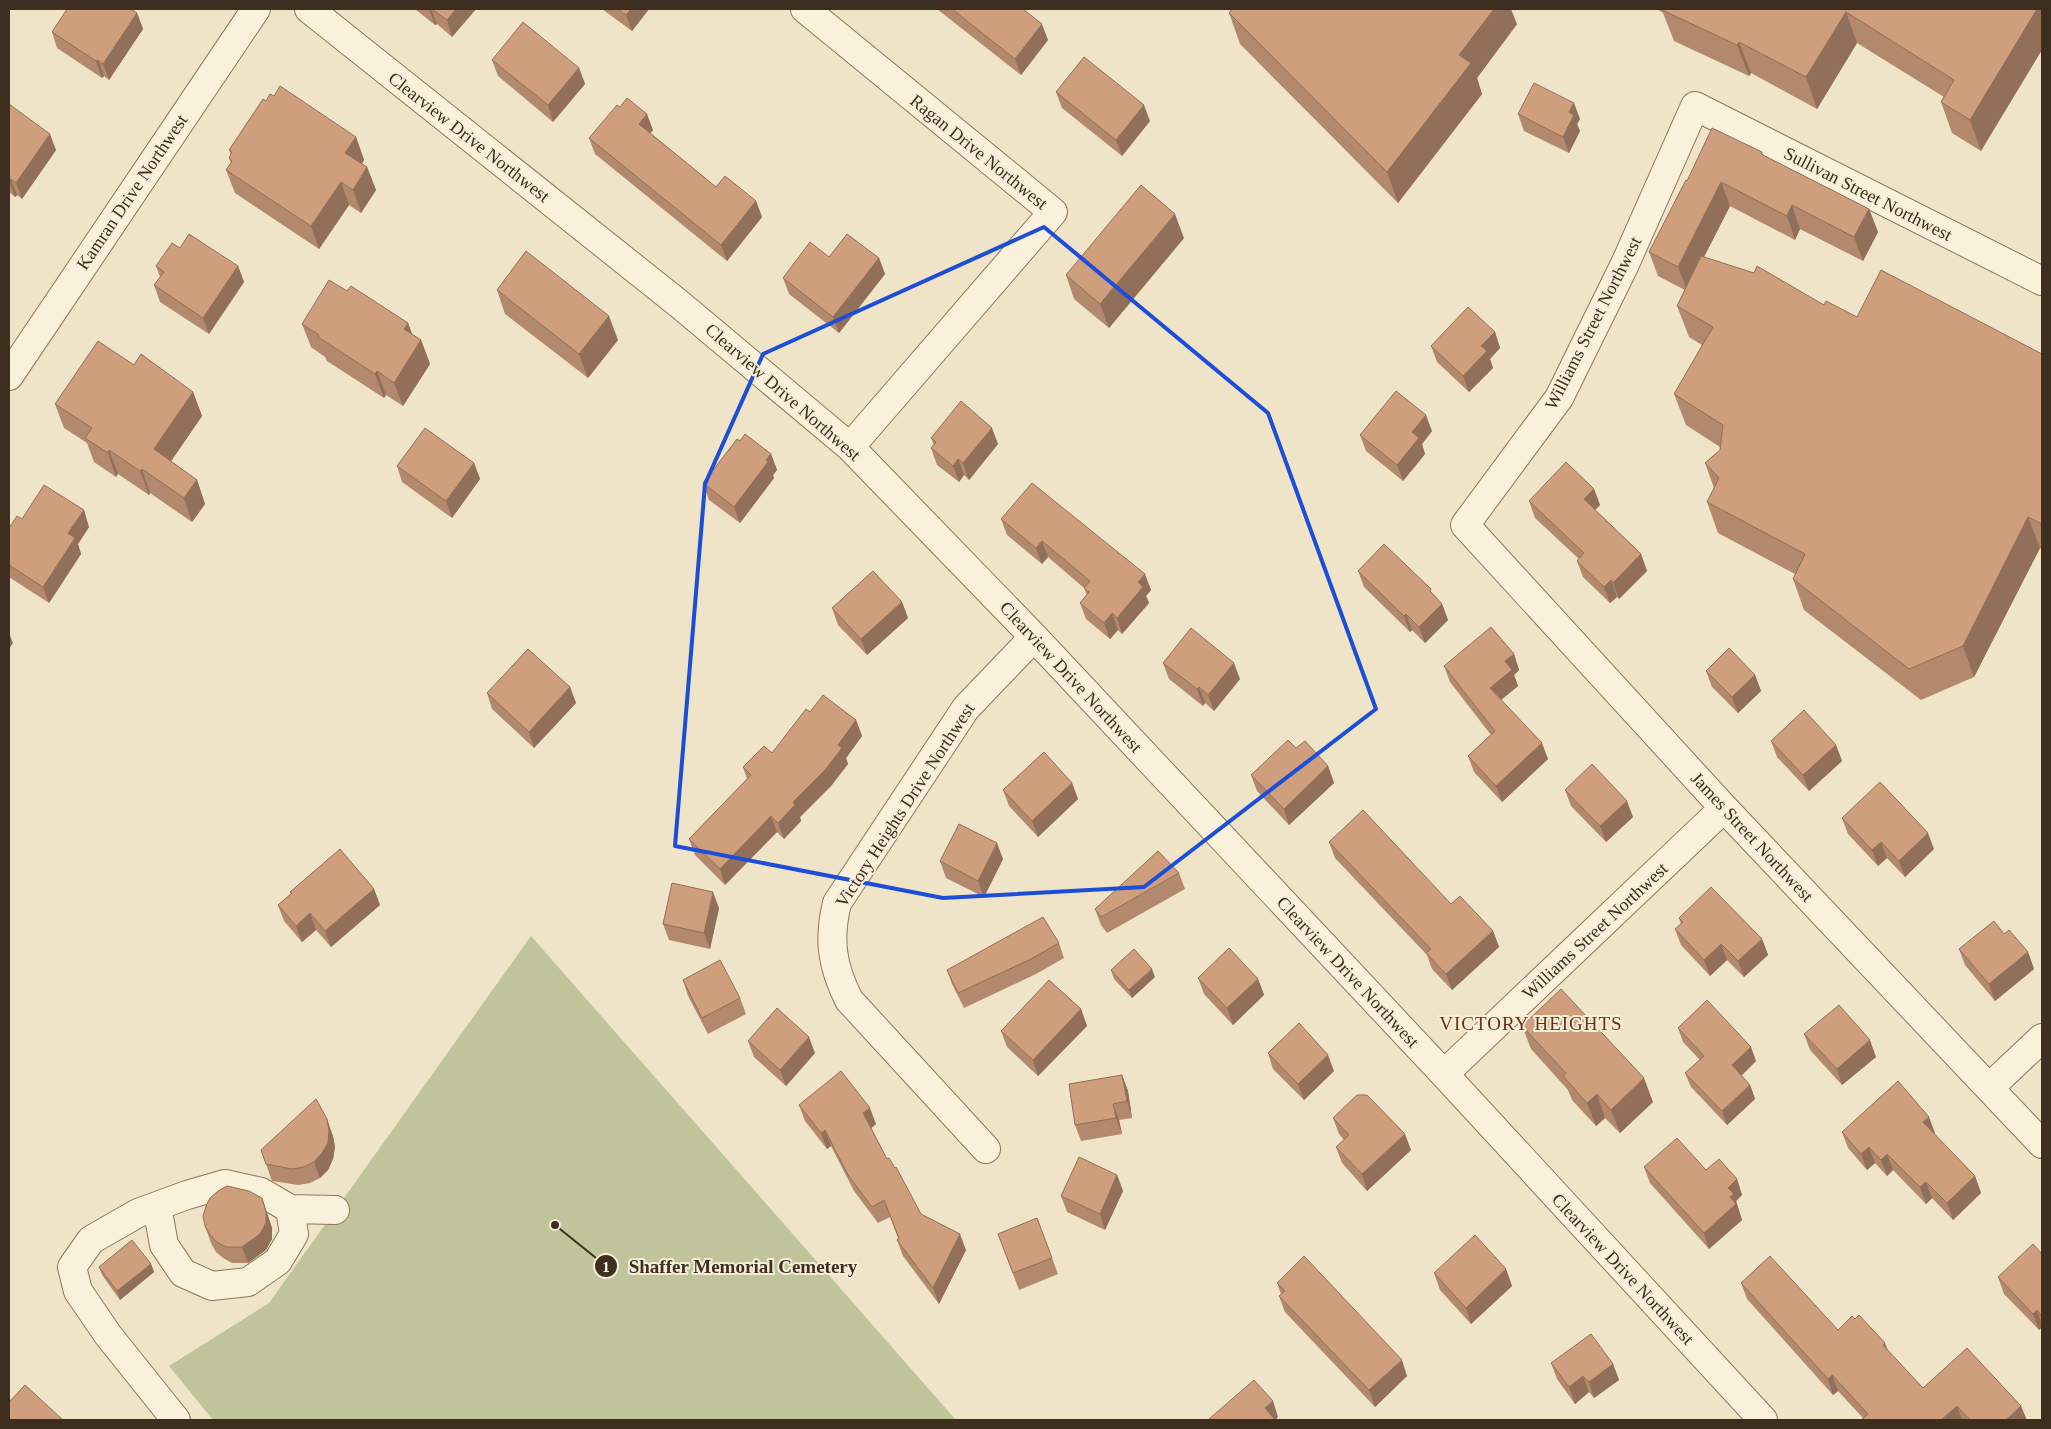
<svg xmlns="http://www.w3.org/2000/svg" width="2051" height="1429" font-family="'Times New Roman',serif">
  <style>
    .cemetery { fill: #bfc49a }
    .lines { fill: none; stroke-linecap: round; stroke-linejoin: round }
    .minor-casing { stroke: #8d765c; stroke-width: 30 }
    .minor { stroke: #faf1dc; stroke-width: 28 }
    .wall { fill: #b2896c }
    .shaded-wall { fill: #916f58 }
    .building { fill: #cf9f7d; stroke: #916f58 }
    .marked { fill: none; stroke: #1d4ed8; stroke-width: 4; stroke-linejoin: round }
    .labels { text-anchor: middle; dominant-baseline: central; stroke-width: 4; stroke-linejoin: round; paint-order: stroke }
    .street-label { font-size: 18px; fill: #3d2e20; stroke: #f7eed8 }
    .neighbourhood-label { font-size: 19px; letter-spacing: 1px; fill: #6b2e1e; stroke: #f7eed8 }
    .leader { fill: none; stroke: #3d2e20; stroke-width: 2 }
    .callout-dot { fill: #3d2e20; stroke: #f7eed8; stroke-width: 2 }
    .mark-label { font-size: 15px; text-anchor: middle; font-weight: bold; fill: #fff }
    .callout-label { font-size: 19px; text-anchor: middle; font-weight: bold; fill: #3d2e20; stroke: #f7eed8; stroke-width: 4; stroke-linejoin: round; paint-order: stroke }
  </style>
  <rect width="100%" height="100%" fill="#f0e4c8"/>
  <path class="cemetery" d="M531,936L956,1420H213L169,1366L269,1303Z"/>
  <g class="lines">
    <defs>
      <path id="minor" d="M309,9L678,303L850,447L1034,637L1444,1074L1763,1420
        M805,9L1053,212L850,447
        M2042,281L1695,106L1625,264L1559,398L1465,525L1724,808L2042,1144
        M9,376L256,9
        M1444,1074L1724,808
        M1990,1087L2042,1038
        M986,1149L849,1000C832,966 828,940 837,903L966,708L1034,637
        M157,1206L164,1245L183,1273L212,1286L248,1282L278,1261L294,1234L290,1209
        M176,1420L108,1335L78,1291L72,1267L91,1240L138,1213L187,1195L225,1184L261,1192L290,1209L335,1210"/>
    </defs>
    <use href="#minor" class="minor-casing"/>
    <use href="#minor" class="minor"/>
  </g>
  <path class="wall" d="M415,9H476L452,37L437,24L435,25Z
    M602,9H649L632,31Z
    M937,9H1023L1048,40L1021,75Z
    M1657,9H2042L1981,151L1952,133L1941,102L1944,97L1857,43L1817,109L1751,73L1749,76L1674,41L1663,13Z
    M137,13L143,29L109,80L104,76L102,78L57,48L52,32Z
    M1229,13L1517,24L1477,78L1482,94L1398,203L1240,44Z
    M492,60L579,68L585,84L553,122L498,76Z
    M1056,92L1150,121L1122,156L1062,108Z
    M266,101L356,137L364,160L362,164L367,167L376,190L361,213L349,205L319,249L235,193L226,170L231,163L229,158L231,155L229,150Z
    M9,104L56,150L22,199L17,195L15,197L9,192Z
    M1518,114L1580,119L1577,124L1580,131L1569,153L1524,131Z
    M653,130L650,133L716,187L756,201L762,217L727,261L595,154L589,138Z
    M1762,152L1763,155L1869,209L1878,232L1863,261L1800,229L1795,240L1730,206L1704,257L1824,305L1857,317L2042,354V550L2040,548L1974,677L1921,700L1804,610L1793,579L1795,574L1718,533L1707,502L1714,488L1705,463L1720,450V447L1686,425L1674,394L1702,345L1689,337L1677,306L1685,290L1658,276L1649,252L1687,181Z
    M1184,238L1109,328L1074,299L1066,275Z
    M829,257L879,258L885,274L839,333L789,294L783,278Z
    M156,266H238L244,282L209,334L160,302L154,285L160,277Z
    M497,290L618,340L588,378L505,314Z
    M347,291L408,323L412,334L421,340L430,364L403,406L386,395L384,398L327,361L325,357L311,347L302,324Z
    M1495,332L1500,348L1490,359L1493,368L1469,392L1437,362L1431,346Z
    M134,365L193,392L202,416L171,461L197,480L205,504L192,522L150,493L149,495L118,474L116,477L94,462L87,443L64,428L55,404Z
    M1432,431L1422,444L1425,454L1403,481L1366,451L1360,435Z
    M931,438L998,444L969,480L964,475L959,482L937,465L931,448L934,445Z
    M740,441L771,454L777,470L773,475L774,478L740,523L709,500L703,483Z
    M474,463L480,479L452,518L402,482L397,466Z
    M1594,489L1600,505L1595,510L1641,554L1647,571L1619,599L1617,597L1610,603L1583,577L1577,561L1579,559L1535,518L1529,501Z
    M22,519L89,527L78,544L81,554L49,603L9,577V528Z
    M1001,519L1151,590L1146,596L1149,603L1122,634L1118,630L1110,639L1086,619L1080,603L1087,595L1084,588L1048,557L1042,564L1007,535Z
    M1358,571L1434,595L1442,604L1448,620L1425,643L1412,630L1410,632L1364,587Z
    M902,602L908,618L867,655L838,625L832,608Z
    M1514,654L1519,670L1514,675L1518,686L1501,700L1548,759L1502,802L1474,772L1468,756L1491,735L1450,682L1444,666Z
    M1163,663L1240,679L1214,711L1205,703L1203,706L1169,679Z
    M1706,671L1755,675L1761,691L1738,713L1712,687Z
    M570,687L576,703L534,748L492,709L487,693Z
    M810,712L856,720L862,736L846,758L848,764L831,786L800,817L801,821L784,839L777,832L725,885L695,855L689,839L747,779L743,767L772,753Z
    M1771,741L1836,745L1842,761L1809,791L1777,757Z
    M1296,748L1328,766L1334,783L1289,825L1257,791L1251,775Z
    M1072,783L1078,799L1038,837L1009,806L1003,790Z
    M1565,790L1633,817L1606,842L1571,806Z
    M1842,818L1934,849L1905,877L1887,858L1878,866L1848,834Z
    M1329,842L1451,904L1493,931L1499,947L1452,990L1432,969L1427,955L1335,858Z
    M1003,859L984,897L946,878L940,861Z
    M1179,873L1185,889L1107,933L1101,925L1095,909Z
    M374,889L380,905L331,947L316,930L302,942L284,921L278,905L291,894L290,892Z
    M719,908L710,949L669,940L663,924Z
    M1679,918L1762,939L1768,955L1744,977L1727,960L1710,976L1681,945L1675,929L1681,924Z
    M2004,934L2028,952L2034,969L1995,1001L1965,965L1959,949Z
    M1059,943L1064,958L1036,974L964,1008L952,984L947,970Z
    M1111,970L1155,977L1132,998L1114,979Z
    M1198,978L1258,979L1264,995L1233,1025L1204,994Z
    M683,980L740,998L746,1014L708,1034L688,996Z
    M1081,1009L1087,1026L1038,1076L1007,1047L1001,1031Z
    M1522,1026L1653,1102L1620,1133L1605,1118L1596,1126L1572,1100L1568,1090L1531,1049Z
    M1678,1028L1756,1061L1741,1076L1750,1085L1755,1099L1727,1125L1691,1087L1685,1073L1700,1060L1683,1042Z
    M1804,1034L1876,1057L1842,1085L1810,1050Z
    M748,1041L815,1053L786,1086L754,1057Z
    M1268,1053L1334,1071L1304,1100L1273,1069Z
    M1122,1075L1128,1091L1132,1118L1119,1120L1122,1134L1081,1141L1075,1125Z
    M799,1105L876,1124L871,1128L887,1159L895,1168L921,1214L966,1250L939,1304L903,1256L897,1240L898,1238L890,1217L878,1223L854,1191L831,1146L827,1149L805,1121Z
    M1333,1118L1411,1150L1367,1191L1342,1163L1336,1147L1344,1140L1339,1134Z
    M1842,1132L1935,1133L1934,1134L1975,1176L1981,1193L1953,1220L1932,1198L1926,1204L1893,1170L1887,1176L1875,1163L1867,1170L1848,1148Z
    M333,1136L335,1147L333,1159L328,1170L320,1178L310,1183L298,1185L272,1181L261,1150Z
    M1644,1167L1706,1170L1737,1179L1742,1195L1736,1201L1742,1220L1709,1249L1650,1183Z
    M1117,1175L1123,1191L1105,1230L1067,1212L1061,1196Z
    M262,1198L272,1228V1239L266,1250L248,1263H232L223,1258L216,1252L211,1243L205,1226Z
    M1037,1218L1058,1274L1019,1290L998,1234Z
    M2042,1254V1327L2039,1330L2004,1294L1998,1277Z
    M151,1264L154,1272L120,1300L102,1275L99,1267Z
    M1506,1269L1512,1286L1471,1324L1440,1290L1434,1273Z
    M1277,1283L1407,1376L1375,1407L1285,1312L1279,1296L1281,1294Z
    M1741,1283L1838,1330L1888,1351L1923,1388L2027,1420H1861L1863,1418L1838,1391L1833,1395L1747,1299Z
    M1551,1363L1613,1364L1619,1380L1594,1398L1589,1392L1575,1404L1557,1379Z"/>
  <path class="shaded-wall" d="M429,9H431L437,24L435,25Z
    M456,9H476L452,37L447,20Z
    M631,9H649L632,31L626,15Z
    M1494,9H1511L1517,24L1477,78L1482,94L1398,203L1387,172L1459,55Z
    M2037,9H2042V50L1981,151L1970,120Z
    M1846,12L1857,43L1817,109L1806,77Z
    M137,13L143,29L109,80L103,64Z
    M1042,24L1048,40L1021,75L1015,59Z
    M1739,42L1751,73L1749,76L1737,45Z
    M98,60L104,76L102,78L96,61Z
    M579,68L585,84L553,122L548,105Z
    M1574,103L1580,119L1577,124L1580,131L1569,153L1563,137L1569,112Z
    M1144,105L1150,121L1122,156L1116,140Z
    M647,114L653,130L645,140L639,124Z
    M50,134L56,150L22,199L16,183Z
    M356,137L364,160L353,176L345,153Z
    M367,167L376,190L361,213L353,190Z
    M11,179L17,195L15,197L9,181Z
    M341,182L349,205L319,249L311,226Z
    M1721,182L1730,206L1687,290L1678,267Z
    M756,201L762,217L727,261L721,245Z
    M1792,205L1800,229L1795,240L1787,216Z
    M1869,209L1878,232L1863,261L1854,237Z
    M1175,214L1184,238L1109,328L1100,304Z
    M879,258L885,274L839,333L833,317Z
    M238,266L244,282L209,334L203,318Z
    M609,316L618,340L588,378L579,354Z
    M408,323L417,347L404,329Z
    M1495,332L1500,348L1490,359L1493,368L1469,392L1463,376L1481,346Z
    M421,340L430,364L403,406L394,383Z
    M377,371L386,395L384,398L375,374Z
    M193,392L202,416L163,473L154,449Z
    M1426,415L1432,431L1422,444L1425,454L1403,481L1397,465L1412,432Z
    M992,428L998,444L969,480L963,463Z
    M109,450L118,474L116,477L108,453Z
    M771,454L777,470L773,475L774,478L740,523L734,507Z
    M958,459L964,475L959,482L953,466Z
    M474,463L480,479L452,518L446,501Z
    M142,469L150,493L149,495L140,471Z
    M197,480L205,504L192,522L184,498Z
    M1594,489L1600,505L1590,515L1584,499Z
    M84,510L89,527L78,544L81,554L49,603L43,587L68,533Z
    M2028,517L2040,548L1974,677L1963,646Z
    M1042,541L1048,557L1042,564L1036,548Z
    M1641,554L1647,571L1619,599L1613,583Z
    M1145,574L1151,590L1146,596L1149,603L1122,634L1117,618L1138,582Z
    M1611,580L1617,597L1610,603L1604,587Z
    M902,602L908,618L867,655L861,639Z
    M1442,604L1448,620L1425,643L1419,627Z
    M1112,613L1118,630L1110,639L1104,623Z
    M1406,614L1412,630L1410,632L1404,616Z
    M9,633L13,643L9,649Z
    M1514,654L1519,670L1514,675L1518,686L1496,704L1490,688L1505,661Z
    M1234,663L1240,679L1214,711L1208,695Z
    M1755,675L1761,691L1738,713L1732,697Z
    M570,687L576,703L534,748L529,732Z
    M1199,687L1205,703L1203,706L1197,689Z
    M856,720L862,736L846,758L848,764L831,786L800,817L801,821L784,839L778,823L793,802Z
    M1542,743L1548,759L1502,802L1496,786Z
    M1836,745L1842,761L1809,791L1803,775Z
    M1328,766L1334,783L1289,825L1284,809Z
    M1072,783L1078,799L1038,837L1032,821Z
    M1627,801L1633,817L1606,842L1600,826Z
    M771,816L777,832L725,885L720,869Z
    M1928,833L1934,849L1905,877L1899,861Z
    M1881,842L1887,858L1878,866L1872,850Z
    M997,843L1003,859L984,897L978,881Z
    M374,889L380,905L331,947L325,931Z
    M713,892L719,908L710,949L704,933Z
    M310,913L316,930L302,942L296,926Z
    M1493,931L1499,947L1452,990L1446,974Z
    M1762,939L1768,955L1744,977L1738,961Z
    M1721,944L1727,960L1710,976L1704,960Z
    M2028,952L2034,969L1995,1001L1989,984Z
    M1152,969L1155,977L1132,998L1129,990Z
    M1258,979L1264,995L1233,1025L1227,1008Z
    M1081,1009L1087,1026L1038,1076L1033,1060Z
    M809,1037L815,1053L786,1086L780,1070Z
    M1870,1040L1876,1057L1842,1085L1837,1069Z
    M1751,1047L1756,1061L1737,1080L1732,1065Z
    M1328,1055L1334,1071L1304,1100L1298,1084Z
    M1122,1075L1128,1091L1132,1118L1127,1101Z
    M1644,1078L1653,1102L1620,1133L1611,1110Z
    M1750,1085L1755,1099L1727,1125L1722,1111Z
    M1597,1094L1605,1118L1596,1126L1587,1103Z
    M1113,1104L1119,1120L1122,1134L1116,1118Z
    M870,1108L876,1124L869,1130L863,1113Z
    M1929,1117L1935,1133L1929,1139L1923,1122Z
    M327,1119L333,1136L335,1147L333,1159L328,1170L320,1178L314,1162Z
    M825,1130L831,1146L827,1149L821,1133Z
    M1405,1134L1411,1150L1367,1191L1362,1174Z
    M1869,1147L1875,1163L1867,1170L1861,1154Z
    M1887,1154L1893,1170L1887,1176L1881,1160Z
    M1117,1175L1123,1191L1105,1230L1100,1214Z
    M1975,1176L1981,1193L1953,1220L1947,1203Z
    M1737,1179L1742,1195L1736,1201L1742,1220L1709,1249L1704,1233L1730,1197L1728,1188Z
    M1926,1182L1932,1198L1926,1204L1920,1187Z
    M262,1198L272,1228V1239L266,1250L248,1263L242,1247Z
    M960,1234L966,1250L939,1304L933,1288Z
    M151,1264L154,1272L120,1300L117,1291Z
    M1506,1269L1512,1286L1471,1324L1466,1308Z
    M2037,1310L2042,1325V1327L2039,1330L2033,1314Z
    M1885,1343L1891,1359L1883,1345Z
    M1402,1360L1407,1376L1375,1407L1369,1390Z
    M1613,1364L1619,1380L1594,1398L1589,1382Z
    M1832,1375L1838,1391L1833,1395L1828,1379Z
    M1583,1376L1589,1392L1575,1404L1569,1387Z
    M1273,1401L1278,1417L1275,1420L1265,1408Z
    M1957,1406L1962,1420H1941Z
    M2021,1406L2027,1420H2006Z"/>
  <path class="building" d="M67,9H131L137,13L103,64L98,60L96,61L52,32Z
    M432,9H456L447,20Z
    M618,9H631L626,15Z
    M952,9H1023L1042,24L1015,59Z
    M1232,9H1494L1459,55L1471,63L1387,172L1229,13Z
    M1663,9H2037L1970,120L1941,102L1954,80L1846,12L1806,77L1739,42L1737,45L1662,10Z
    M523,22L579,68L548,105L492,60Z
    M1084,57L1144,105L1116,140L1056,92Z
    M1534,83L1574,103L1569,112L1574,115L1563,137L1518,114Z
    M280,86L356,137L345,153L367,167L353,190L341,182L311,226L226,170L232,161L229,158L232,152L229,150L263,99L266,101L270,94L274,96Z
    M627,98L647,114L639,124L716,187L725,176L756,201L721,245L589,138L617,105L620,107Z
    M9,104L50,134L16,183L11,179L9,181Z
    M1712,128L1762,152L1761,154L1869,209L1854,237L1792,205L1787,216L1721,182L1678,267L1649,252L1686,180L1687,181Z
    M1141,185L1175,214L1100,304L1066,275Z
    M189,234L238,266L203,318L154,285L164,272L156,266L172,243L180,248Z
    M847,234L879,258L833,317L783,278L810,242L829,257Z
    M526,251L609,316L579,354L497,290Z
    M1701,256L1754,273L1757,266L1824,305L1826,301L1857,317L1881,270L2042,354V524L2028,517L1963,646L1909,669L1793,579L1805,554L1707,502L1719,478L1705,463L1720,450L1723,425L1674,394L1713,327L1677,306Z
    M329,280L347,291L351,286L408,323L404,329L421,340L394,383L377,371L375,374L318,337L319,335L302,324Z
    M1468,307L1495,332L1481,346L1487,351L1463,376L1431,346Z
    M98,341L134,365L141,354L193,392L154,449L197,480L184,498L142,469L140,471L109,450L108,453L85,438L92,428L55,404Z
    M1396,391L1426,415L1412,432L1419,438L1397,465L1360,435Z
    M961,401L992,428L963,463L958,459L953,466L931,448L936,442L931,438Z
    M425,428L474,463L446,501L397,466Z
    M745,434L771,454L766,460L768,462L734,507L703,483L737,439L740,441Z
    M1566,462L1594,489L1584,499L1641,554L1613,583L1611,580L1604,587L1577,561L1584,553L1529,501Z
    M1032,483L1145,574L1138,582L1143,587L1117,618L1112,613L1104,623L1080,603L1089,592L1084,588L1090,581L1042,541L1036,548L1001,519Z
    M44,485L84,510L68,533L75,538L43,587L9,565V528L17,516L22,519Z
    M1384,544L1431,589L1430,591L1442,604L1419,627L1406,614L1404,616L1358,571Z
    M873,571L902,602L861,639L832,608Z
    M1491,627L1514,654L1505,661L1512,670L1490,688L1542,743L1496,786L1468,756L1495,731L1444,666Z
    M1191,628L1234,663L1208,695L1199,687L1197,689L1163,663Z
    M1729,648L1755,675L1732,697L1706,671Z
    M528,649L570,687L529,732L487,693Z
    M823,695L856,720L838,745L842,748L825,770L793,802L795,805L778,823L771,816L720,869L689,839L751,775L743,767L764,746L772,753L806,709L810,712Z
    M1804,710L1836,745L1803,775L1771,741Z
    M1288,740L1296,748L1305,741L1328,766L1284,809L1251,775Z
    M1044,752L1072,783L1032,821L1003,790Z
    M1592,764L1627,801L1600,826L1565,790Z
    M1880,782L1928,833L1899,861L1881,842L1872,850L1842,818Z
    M1363,810L1451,904L1460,896L1493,931L1446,974L1426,953L1431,949L1329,842Z
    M959,824L997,843L978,881L940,861Z
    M340,849L374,889L325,931L310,913L296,926L278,905L292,893L290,892Z
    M1158,851L1179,873L1101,917L1095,909Z
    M672,883L713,892L704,933L663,924Z
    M1711,887L1762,939L1738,961L1721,944L1704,960L1675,929L1683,922L1679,918Z
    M1043,917L1059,943L1031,959L958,993L947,970Z
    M1994,921L2004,934L2009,930L2028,952L1989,984L1959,949Z
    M1229,948L1258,979L1227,1008L1198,978Z
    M1134,949L1152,969L1129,990L1111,970Z
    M720,960L740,998L702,1018L683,980Z
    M1049,980L1081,1009L1033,1060L1001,1031Z
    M1561,989L1644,1078L1611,1110L1597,1094L1587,1103L1563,1076L1566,1073L1522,1026Z
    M1707,1000L1751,1047L1732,1065L1750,1085L1722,1111L1685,1073L1704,1056L1678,1028Z
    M1839,1005L1870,1040L1837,1069L1804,1034Z
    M777,1008L809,1037L780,1070L748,1041Z
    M1299,1023L1328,1055L1298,1084L1268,1053Z
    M841,1071L870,1108L863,1113L887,1159L889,1158L895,1168L896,1167L921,1214L960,1234L933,1288L897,1240L899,1238L884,1200L872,1207L848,1175L825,1130L821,1133L799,1105Z
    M1122,1075L1127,1101L1113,1104L1116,1118L1075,1125L1069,1084Z
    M1898,1081L1929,1117L1923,1122L1975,1176L1947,1203L1926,1182L1920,1187L1887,1154L1881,1160L1869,1147L1861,1154L1842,1132Z
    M1357,1095H1367L1405,1134L1362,1174L1336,1147L1349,1135L1333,1118Z
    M316,1099L327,1119L329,1131L328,1143L322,1153L314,1162L304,1167L292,1169L266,1164L261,1150Z
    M1677,1138L1706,1170L1719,1159L1737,1179L1728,1188L1734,1194L1730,1197L1736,1204L1704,1233L1644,1167Z
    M1079,1157L1117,1175L1100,1214L1061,1196Z
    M227,1186L249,1191L262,1198L266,1212V1223L260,1234L242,1247H226L217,1242L210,1235L205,1226L203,1216L206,1206L210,1198L218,1191Z
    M1037,1218L1052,1258L1013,1273L998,1234Z
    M1475,1235L1506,1269L1466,1308L1434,1273Z
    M132,1240L151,1264L117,1291L99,1267Z
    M2033,1244L2042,1254V1316L2037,1310L2033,1314L1998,1277Z
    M1304,1256L1402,1360L1369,1390L1279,1296L1285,1291L1277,1283Z
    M1770,1256L1838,1330L1852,1316L1855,1319L1859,1315L1885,1343L1883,1345L1923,1388L1967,1348L2021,1406L2006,1420H1970L1957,1406L1941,1420H1861L1868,1414L1832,1375L1828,1379L1741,1283Z
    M1591,1334L1613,1364L1589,1382L1583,1376L1569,1387L1551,1363Z
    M1254,1380L1273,1401L1265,1408L1275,1420H1210L1209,1419Z
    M25,1385L63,1420H9V1402Z"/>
  <path class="marked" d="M1044,227L1268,413L1376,709L1144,887L943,898L675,846L705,484L763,354Z"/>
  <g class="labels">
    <g class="street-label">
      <text transform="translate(469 137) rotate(38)">Clearview Drive Northwest</text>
      <text transform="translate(979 152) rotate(39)">Ragan Drive Northwest</text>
      <text transform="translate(132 192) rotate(-56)">Kamran Drive Northwest</text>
      <text transform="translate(1868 194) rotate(27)">Sullivan Street Northwest</text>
      <text transform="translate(1593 323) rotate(-63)">Williams Street Northwest</text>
      <text transform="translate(783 392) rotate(41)">Clearview Drive Northwest</text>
      <text transform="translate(1071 677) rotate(47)">Clearview Drive Northwest</text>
      <text transform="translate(905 805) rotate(-57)">Victory Heights Drive Northwest</text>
      <text transform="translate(1752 837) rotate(47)">James Street Northwest</text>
      <text transform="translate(1595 931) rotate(-43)">Williams Street Northwest</text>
      <text transform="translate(1348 972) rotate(47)">Clearview Drive Northwest</text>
      <text transform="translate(1623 1269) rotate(47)">Clearview Drive Northwest</text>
    </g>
    <g class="neighbourhood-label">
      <text x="1531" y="1023">VICTORY HEIGHTS</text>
    </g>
  </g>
  <path class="leader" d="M555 1225L606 1266"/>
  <g class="callout-dot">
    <circle cx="555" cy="1225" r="5"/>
    <circle cx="606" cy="1266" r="12"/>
  </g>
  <g class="mark-label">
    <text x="606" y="1272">1</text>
  </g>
  <g class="callout-label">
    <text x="743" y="1273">Shaffer Memorial Cemetery</text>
  </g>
  <rect width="2051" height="1429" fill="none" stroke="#3d2e20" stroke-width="20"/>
</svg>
